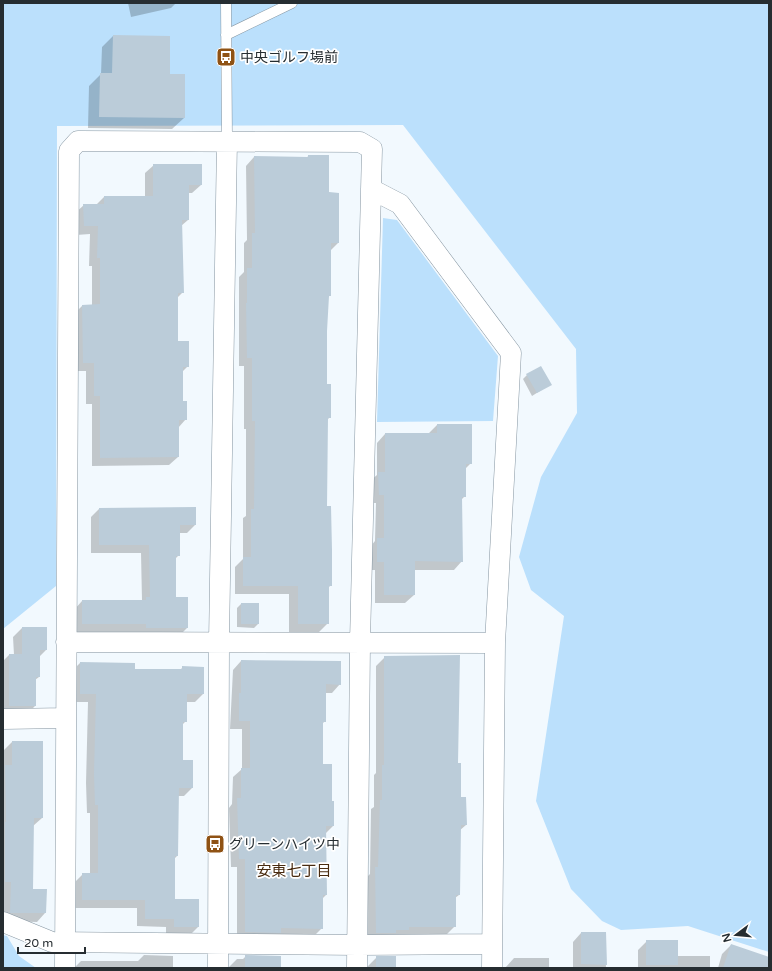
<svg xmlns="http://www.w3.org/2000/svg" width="772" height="971" font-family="'Varela Round','Noto Sans JP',sans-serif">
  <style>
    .green { fill: #bbe0fc }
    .shadow { fill: #0003 }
    .building { fill: #bbccd9 }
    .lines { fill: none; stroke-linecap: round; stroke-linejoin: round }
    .service-casing { stroke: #8595a1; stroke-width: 11 }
    .minor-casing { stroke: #8595a1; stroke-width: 21 }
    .service { stroke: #fff; stroke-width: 10 }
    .minor { stroke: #fff; stroke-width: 20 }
    .labels { text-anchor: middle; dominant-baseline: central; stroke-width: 3.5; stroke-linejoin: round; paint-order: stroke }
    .poi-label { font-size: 14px; fill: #262d31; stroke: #fff; text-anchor: start }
    .neighbourhood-label { font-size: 15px; fill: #492b10; stroke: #fff }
  </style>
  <rect width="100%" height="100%" fill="#f2f9fe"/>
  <path class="green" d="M3,3H769V952L688,926L621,930L602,921L571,889L536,801L564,616L531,590L519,557L541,477L577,413L576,349L403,125L57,126L56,586L3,629Z
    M383,218L397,220L498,356L493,421L377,422Z
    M3,935L7,936L19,956L36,968H3Z"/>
  <path class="shadow" d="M128,3H176L171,8L131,17Z
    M113,36L169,75H184V118L172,129L88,128L89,86L101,74L102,47Z
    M308,156L328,192L338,243L330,251V295L327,299L326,385L330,417L327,420L326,507L331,585L328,588V623L319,632H289V594H235V567L243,559V518L246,516V429H244V366H239V277L244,272V243L247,240L246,166L254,157L307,158Z
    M154,165L201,185L192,193H188V220L181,226L183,292L177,298V342L188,366L182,372V402L186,419L178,428V457L169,465L92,466V404H86V371H75L74,314L82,306L92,305V266H89L90,234L76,235L75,213L84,205H96L104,197H145V173Z
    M527,375L551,384L532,396L523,379Z
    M437,425L471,463L465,469V496L461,500L462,561L454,570H414V595L405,603H375V570H369V548L375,541L376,503H370V481L377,475V443L385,434H428Z
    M195,508V525L187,533H179V555L175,559V598H187V628L179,636H138V632H74V610L82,601H142L141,553H91V517L99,509Z
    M241,604L258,624L254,628L237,627V608Z
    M22,628L46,650L39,657V677L35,680V706L27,714H3V661L9,655H14L13,637Z
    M385,657L457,764L460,798L466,825L459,831V895L455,898V926L446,935L368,942L367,877L370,874L371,809L374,807V775L376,773V666Z
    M241,661L340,684L332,693H325V721L322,724V765L331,802L333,826L325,834L326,895L322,899V928L313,937L237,941V867H231L229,808L232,804L233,777L242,769V729H230L233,670Z
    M80,663L134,670H180L183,667L203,694L195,702H186V721L182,725V761L192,788L184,796H178L177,856L174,859V900H198V927L190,935H166V927L137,926V908H74L75,882L83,874H90V813H87L86,783L88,702H72V671Z
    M12,742L42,818L33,826L32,890L45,913L37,922L3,921L4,750Z
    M581,933H605L606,968H573V942Z
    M647,941L677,956H710V968H638V950Z
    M731,945L769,958V968H718L722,954Z
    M144,955L173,956V968H74L81,961H138Z
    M246,956L280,968H228L237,959H243Z
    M377,957L395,968H366Z
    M514,958H549V968H505Z"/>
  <path class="building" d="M113,35L170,36V74H185V118L99,117L100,73H112Z
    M308,155H329V192L339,193V243H331V296H329L327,331V384H331V418H328L327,506H331L332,550V586H329V624H298V586H243V557H251V509H254L255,421H252V358H247L246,303H247V268H252V233H255L254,156L308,157Z
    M153,164H202V185H189V220H182L184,293H178V341H189V367H183V401H187V420H179V457L100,458V396H94V363H83L82,305L100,304V258H97L98,226H84L83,204H104V196H153Z
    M541,366L552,385L537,393L526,374Z
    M437,424H472V464H466V497H462L463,562L415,561V595H384V562H377V538H384V495H379L378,472H385V433H437Z
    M196,507V525H180V556H176V597H188V628H146V624H82V600H146V597H150L149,545H99V508Z
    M241,603H259V624H241Z
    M22,627H47V650H40V677H36V706H9V654H22Z
    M460,655L458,763H461V797H466L467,825H461L460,895H456V927H409V930H396V933H376L375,867H378L380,800H382V765H384V656Z
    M241,660L341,661V685L326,684V722H323V764H332V801H334V826H326L327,895H323V929L281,928V933L245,932V859H239L237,798H241V768H250V721H239V693H241Z
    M80,662L135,663V669H182V666L204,667V694H187V722H183V760H193V788H179L178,856H175V899H199V927H174V919H145V900H82V873H98V805H95L94,774L96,694H80Z
    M12,741H43V818H34L33,889H47L46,913H10L11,882H5V822H6L5,765H12Z
    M581,932H606L607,965L581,964Z
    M646,940H678V965H646Z
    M731,944L769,957V968H723Z
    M245,955L281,956V968H245Z
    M376,956H396V968H376Z"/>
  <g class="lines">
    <defs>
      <path id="service" d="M226,3L227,140
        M226,35L292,3"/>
      <path id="minor" d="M371,189L400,204L511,353L495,643L492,968
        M66,642L495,643
        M3,719L66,718
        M3,922L52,942L358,945L492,944
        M65,968L69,151L78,141L360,142L372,149L360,642L357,968
        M218,968L219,642L227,140"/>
    </defs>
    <use href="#service" class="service-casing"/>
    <use href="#minor" class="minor-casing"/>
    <use href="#service" class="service"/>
    <use href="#minor" class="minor"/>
  </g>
  <defs>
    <symbol id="bus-square" viewBox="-11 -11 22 22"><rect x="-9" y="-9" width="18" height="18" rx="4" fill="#8f5214" stroke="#fff"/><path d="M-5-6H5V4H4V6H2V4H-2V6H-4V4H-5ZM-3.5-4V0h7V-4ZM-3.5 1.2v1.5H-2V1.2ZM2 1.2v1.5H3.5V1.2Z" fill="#fff"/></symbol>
  </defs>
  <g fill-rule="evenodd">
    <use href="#bus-square" x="215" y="46" width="22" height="22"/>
    <use href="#bus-square" x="204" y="833" width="22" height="22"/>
  </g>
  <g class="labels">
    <g class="poi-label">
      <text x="240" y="57">中央ゴルフ場前</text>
      <text x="229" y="844">グリーンハイツ中</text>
    </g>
    <g class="neighbourhood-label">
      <text x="294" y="871">安東七丁目</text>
    </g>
  </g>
  <rect width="772" height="971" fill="none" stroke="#262d31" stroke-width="8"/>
  <g transform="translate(736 935) rotate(254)" stroke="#ffffff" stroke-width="3" paint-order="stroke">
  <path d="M0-3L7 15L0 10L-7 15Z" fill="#262d31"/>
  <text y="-6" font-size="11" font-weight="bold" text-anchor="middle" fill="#262d31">N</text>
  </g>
  <path d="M18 947v6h67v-6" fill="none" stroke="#262d31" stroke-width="2"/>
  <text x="24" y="947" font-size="12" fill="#262d31" stroke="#ffffff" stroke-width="3" paint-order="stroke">20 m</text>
</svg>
